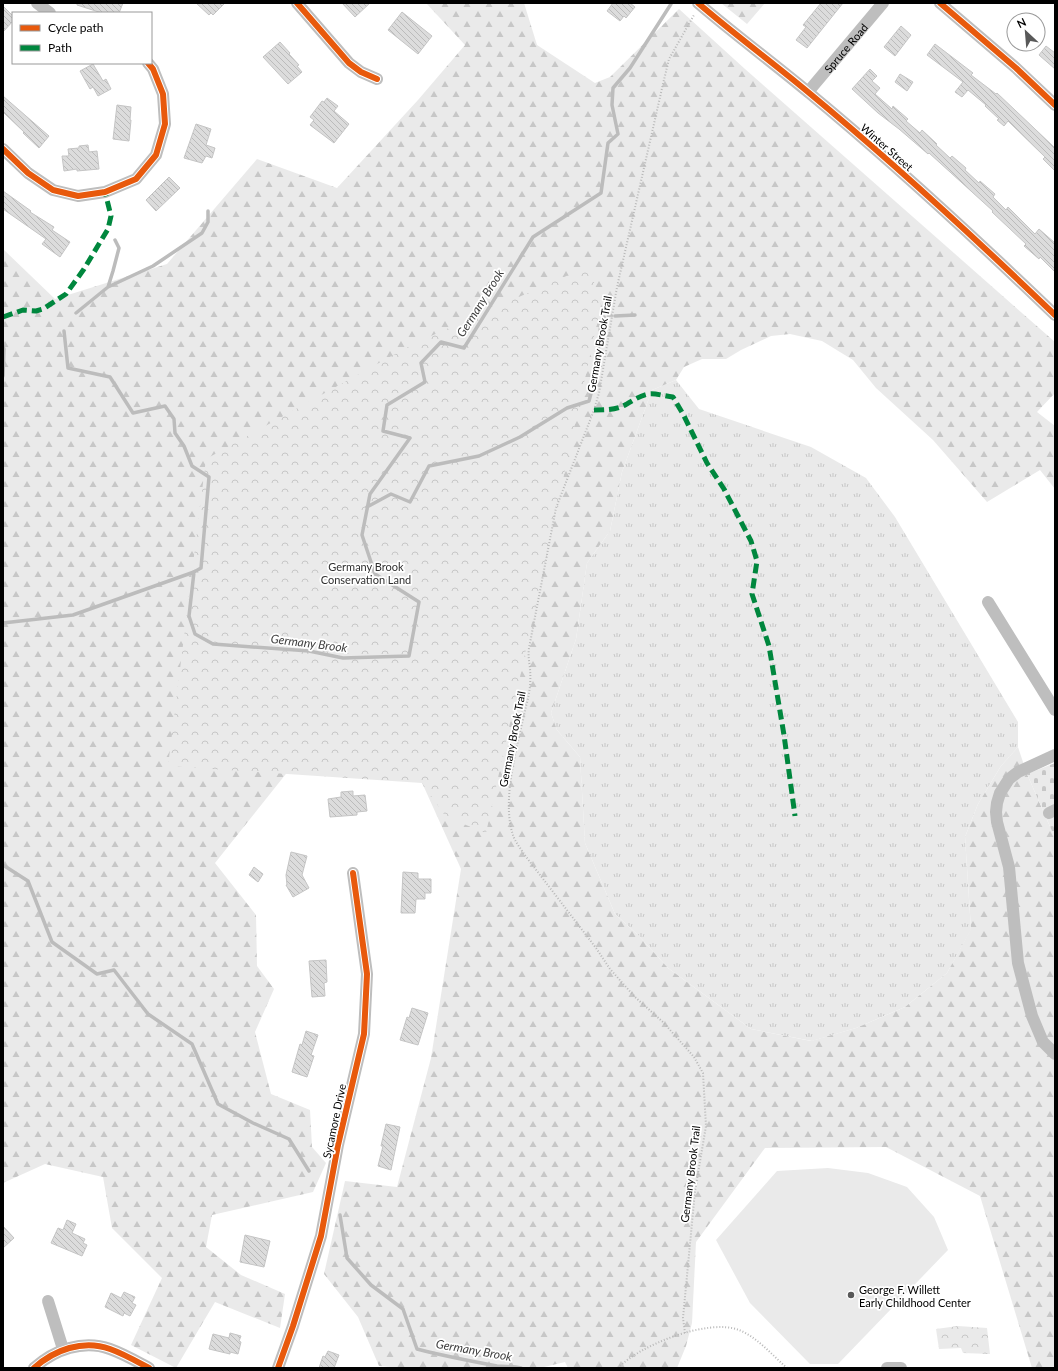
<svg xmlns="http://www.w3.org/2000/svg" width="1058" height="1371" font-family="Lato,sans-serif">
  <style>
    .grass { fill: url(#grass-tufts) }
    .forest { fill: url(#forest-firs) }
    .cemetery { fill: url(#cemetery-stones) }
    .park { fill: url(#park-crowns) }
    .garden { fill: #eaeaea }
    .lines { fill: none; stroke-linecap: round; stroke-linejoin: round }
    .stream { stroke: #bcbcbc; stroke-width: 3.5 }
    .building { fill: url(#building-back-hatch); stroke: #c5c5c5 }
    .path { stroke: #b8b8b8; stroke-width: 2; stroke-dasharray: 1 2; stroke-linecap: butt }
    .minor { stroke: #bebebe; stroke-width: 12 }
    .quiet { stroke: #00873e; stroke-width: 5; stroke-dasharray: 10 5; stroke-linecap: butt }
    .cycleway-casing { stroke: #fff; stroke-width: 8 }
    .cycleway { stroke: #e8590c; stroke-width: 6 }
    .poi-dot { fill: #595959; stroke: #fff; stroke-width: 1.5 }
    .labels { text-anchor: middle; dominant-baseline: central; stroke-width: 3.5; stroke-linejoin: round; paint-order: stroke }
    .street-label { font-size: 11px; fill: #000; stroke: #fff }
    .park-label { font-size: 11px; fill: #2f2f2f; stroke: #fff }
    .poi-label { font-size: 11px; fill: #000; stroke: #fff; text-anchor: start }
    .water-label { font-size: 12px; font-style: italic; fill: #404040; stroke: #fff }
  </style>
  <defs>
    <pattern id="grass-tufts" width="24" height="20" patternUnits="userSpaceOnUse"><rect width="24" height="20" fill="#eaeaea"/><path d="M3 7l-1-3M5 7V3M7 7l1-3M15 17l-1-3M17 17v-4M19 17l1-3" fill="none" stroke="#c7c7c7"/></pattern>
    <pattern id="forest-firs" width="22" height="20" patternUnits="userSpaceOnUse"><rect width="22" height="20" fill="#eaeaea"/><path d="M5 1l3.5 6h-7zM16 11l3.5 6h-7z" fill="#c7c7c7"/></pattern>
    <pattern id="cemetery-stones" width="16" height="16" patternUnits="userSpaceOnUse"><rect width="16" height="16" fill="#eaeaea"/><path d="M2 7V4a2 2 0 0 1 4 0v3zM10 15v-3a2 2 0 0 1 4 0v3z" fill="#c7c7c7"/></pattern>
    <pattern id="park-crowns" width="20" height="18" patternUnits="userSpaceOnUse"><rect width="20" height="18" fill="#eaeaea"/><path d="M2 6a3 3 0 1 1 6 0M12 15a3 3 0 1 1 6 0" fill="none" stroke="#c7c7c7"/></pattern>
    <pattern id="building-back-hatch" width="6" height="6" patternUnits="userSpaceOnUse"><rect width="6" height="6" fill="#dcdcdc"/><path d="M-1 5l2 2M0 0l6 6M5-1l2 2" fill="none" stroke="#bbb"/></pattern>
  </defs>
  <rect width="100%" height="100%" fill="#fff"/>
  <path class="grass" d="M676,380L699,409L811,447L866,478L895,517L1018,722V747L1001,766L978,804L965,837L971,930L947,973L905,1007L856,1028L812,1041L751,1029L668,968L638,935L615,914L585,843L580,757L557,730L551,713L576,639L587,563L610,531L622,472L652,390Z"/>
  <path class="forest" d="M426,3H524L537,45L595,83L610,77L679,9L745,69L1055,342V393L1037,412L1055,426V489L1040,470L987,502L933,440L876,388L853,360L822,341L790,334L771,336L741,350L726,359H702L684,367L676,380L652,390L622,472L610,531L587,563L576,639L551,713L557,730L580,757L585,843L615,914L638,935L668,968L751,1029L811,1041L856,1028L905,1007L947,973L971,929L965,837L978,804L1001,766L1018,747L1027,774L1055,838V1368H1032L980,1196L886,1147L765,1148L696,1242L692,1323L686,1346L677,1368H568L565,1362L540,1368H402L379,1366L358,1317L324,1274L345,1181L397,1187L431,1058L461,869L414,765L297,760L215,863L256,915L257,966L274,989L255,1032L271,1094L310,1110L312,1147L326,1163L313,1192L212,1215L206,1247L241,1275L285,1294L280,1328L215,1302L176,1368L131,1345L162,1278L112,1228L103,1177L45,1164L3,1183V249L55,299L167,264L257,159L337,188L418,100L465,45Z
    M721,3H765L747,24Z"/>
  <path class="cemetery" d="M1055,763V838L1027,774Z"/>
  <path class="park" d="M589,266L601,305L486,833L446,817L422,783L168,766L206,459L415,343Z
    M958,1326L987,1328L990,1354L963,1353L961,1348L939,1349L936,1329Z"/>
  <path class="garden" d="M828,1168L868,1173L907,1187L934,1217L948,1250L838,1364H810L750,1303L716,1240L777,1171Z"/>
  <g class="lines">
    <path class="stream" d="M108,287L153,266L202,233L208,222V211
      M76,313L108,287L113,271L119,248L115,240
      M615,316L635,315
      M64,331L68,368L110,377L133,413L165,406L174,419L175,433L184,446L192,466L209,477L201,568L194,572
      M3,346L4,349L3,376
      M598,352L601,323L604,317
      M367,507L391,494L410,502L429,466L479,456L520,437L567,408L589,401L593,386L596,365
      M3,623L73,615L194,572L189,616L195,634L213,644L309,651L343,658L409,656L419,602L375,574L362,535L370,494L410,438L383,431L387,405L425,382L421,363L441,342L464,348L533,237L601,193L608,143L618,134L612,105L613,88L630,68L671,4
      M3,865L28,881L52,942L97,974L114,970L148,1014L192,1044L218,1104L253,1123L289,1139L309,1171
      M340,1215L347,1258L371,1285L403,1309L417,1349C444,1356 470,1361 497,1366C505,1367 513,1366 521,1368"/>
  </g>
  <path class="building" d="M77,3H123L119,13H102L77,5Z
    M196,3H225L213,15L211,13L209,15Z
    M342,3H370L355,17Z
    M613,3H630L635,7L626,18L624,16L620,21L607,11Z
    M821,3H843L807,48L796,40L806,27L803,25Z
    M3,6L13,16V21L3,32Z
    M402,12L432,36L418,54L388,30Z
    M901,26L911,35L895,56L884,47Z
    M280,42L290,53L289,54L299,65L297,66L302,72L288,84L263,57Z
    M935,44L973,73L971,75L996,94L997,93L1054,147L1055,146V171L1043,159L1045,157L1008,121L1004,126L997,120L999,119L985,106L986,105L968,90L962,97L955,92L963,82L927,55Z
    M1046,46L1055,53V69L1039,55Z
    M93,64L103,81L106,79L111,89L98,96L93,87L90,89L80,71Z
    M870,69L877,76L872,81L880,88L875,94L892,109L893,106L908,119L906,121L920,133L922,130L937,144L936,145L950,158L952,156L966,168L965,170L979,183L980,181L995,194L993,197L1006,210L1008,207L1035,234L1039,229L1055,243V272L1040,257L1039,259L1024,246L1026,244L992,212L993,211L929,153L928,154L899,129L878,113L852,89Z
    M900,74L913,82L907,91L895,82Z
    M3,96L49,136L39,148L23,133L24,132L3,112Z
    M327,98L338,106L334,111L349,124L334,143L310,125L314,120L310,117L322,101L324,102Z
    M117,105L131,107L130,120H131L129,141L113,139Z
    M196,124L211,129L206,145L215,148L212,158L206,156L202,163L184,158Z
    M88,145L89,152L97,151L99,169L77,171V169L64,171L62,156H69L68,149L79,148V146Z
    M169,177L180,188L156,211L146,200Z
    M3,191L31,211L30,212L54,227L52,230L70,242L60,257L42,244L46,239L3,209Z
    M353,791V796L365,795L367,811L357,812V815L330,817L328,799L341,797V792Z
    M291,852L307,856L302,875L309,888L293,897L286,885H287L286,875Z
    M254,867L263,874L258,882L249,875Z
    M403,872L418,873V879H431V893H425V899H416L415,913H401Z
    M326,960L327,982L324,983L325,996L312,997L309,961Z
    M412,1008L428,1013L418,1045L400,1040L407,1017L409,1018Z
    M306,1031L318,1035L311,1055L314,1056L307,1077L292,1072L300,1044L302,1045Z
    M386,1124L400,1127L391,1170L378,1166L383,1146H381Z
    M67,1220L76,1224L72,1233L85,1239L83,1243L87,1245L82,1256L51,1243L58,1228L63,1230Z
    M3,1226L14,1238L3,1248Z
    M245,1235L270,1241L264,1267L240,1262Z
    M124,1292L135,1297L132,1303L136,1305L130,1316L124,1313L123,1316L105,1307L111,1293L121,1298Z
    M230,1333L241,1336L239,1341L241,1342L238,1354L230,1352V1354L209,1349L213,1334L229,1338Z
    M328,1351L339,1355L334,1368H319L323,1356L325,1357Z"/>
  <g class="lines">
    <path class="path" d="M685,1333L683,1318L695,1191L706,1126L703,1073L694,1057L687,1049L663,1022L635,997L610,969L596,948L524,854C521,849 517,844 514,838C500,802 518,744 526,706C530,693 531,681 530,668C529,661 528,655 529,648L556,508L594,410L599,393L617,287L663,84L669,59L694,15
      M618,1368C640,1345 708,1318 739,1330C757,1337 772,1355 787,1368"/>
    <g class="minor">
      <path d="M37,3L50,13"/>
      <path d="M297,3L349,63L361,72L377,79"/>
      <path d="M698,3C734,34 772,62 808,92C894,163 975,238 1055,315"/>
      <path d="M940,3L1016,68L1055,105"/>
      <path id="s1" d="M808,92L883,3"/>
      <path d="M3,149L28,173L53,190L78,196L105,192L136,179L156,155L165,124L163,94L153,69L148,63"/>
      <path d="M988,602L1055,710"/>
      <path d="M1055,755L1018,772L1009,779L1000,793L997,803L996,812L997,822L1009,867L1018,963L1032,1016L1043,1042L1055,1054"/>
      <path d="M1049,813L1055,810"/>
      <path d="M48,1301L63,1349"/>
      <path d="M34,1368C54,1350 83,1339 110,1349C124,1354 136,1361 149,1368"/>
      <path d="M278,1368L293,1326L321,1236L338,1145L364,1034L367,974L353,873"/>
      <path d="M887,1368H901"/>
    </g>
    <path class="quiet" d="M3,317L23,310L36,311L43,309L66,294L84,269L108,229L111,216L105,192
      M594,410C605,410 615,410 625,405C632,401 639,396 648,394C656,393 664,396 673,397L683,414L707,463L724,489L751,541L757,561L752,594L769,646L784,735L795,816"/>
    <defs>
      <path id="cycleway" d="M297,3L349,63L361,72L377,79
        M698,3C734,34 772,62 808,92C894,163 975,238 1055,315
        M940,3L1016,68L1055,105
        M3,149L28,173L53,190L78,196L105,192L136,179L156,155L165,124L163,94L153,69L148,63
        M34,1368C54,1350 83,1339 110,1349C124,1354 136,1361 149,1368
        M278,1368L293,1326L321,1236L338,1145L364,1034L367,974L353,873"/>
    </defs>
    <use href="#cycleway" class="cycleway-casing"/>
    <use href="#cycleway" class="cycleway"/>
  </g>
  <circle class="poi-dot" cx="851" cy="1295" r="4"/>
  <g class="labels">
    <g class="street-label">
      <text stroke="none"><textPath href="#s1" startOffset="58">Spruce Road</textPath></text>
      <text transform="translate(887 147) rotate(41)">Winter Street</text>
      <text transform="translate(599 344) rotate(-80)">Germany Brook Trail</text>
      <text transform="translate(512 739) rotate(-79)">Germany Brook Trail</text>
      <text transform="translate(334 1121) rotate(-78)">Sycamore Drive</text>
      <text transform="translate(690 1174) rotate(-83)">Germany Brook Trail</text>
    </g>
    <g class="park-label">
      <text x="366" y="566">Germany Brook<tspan x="366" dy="13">Conservation Land</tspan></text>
    </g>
    <g class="poi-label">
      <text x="859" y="1289">George F. Willett<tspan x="859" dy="13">Early Childhood Center</tspan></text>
    </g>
    <g class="water-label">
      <text transform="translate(480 303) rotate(-58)">Germany Brook</text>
      <text transform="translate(309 643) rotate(7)">Germany Brook</text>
      <text transform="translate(474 1350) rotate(10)">Germany Brook</text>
    </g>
  </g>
  <rect width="1058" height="1371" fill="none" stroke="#000000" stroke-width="8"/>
  <rect x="12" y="12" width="140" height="52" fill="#ffffff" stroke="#999999"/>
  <rect x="20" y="25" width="20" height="6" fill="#e8590c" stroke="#999999"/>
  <text x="48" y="32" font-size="12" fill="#000000">Cycle path</text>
  <rect x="20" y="45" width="20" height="6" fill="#00873e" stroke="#999999"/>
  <text x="48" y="52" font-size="12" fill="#000000">Path</text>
  <g transform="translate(1026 32) rotate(334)"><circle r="19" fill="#ffffff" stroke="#999999"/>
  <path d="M0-3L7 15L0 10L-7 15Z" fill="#595959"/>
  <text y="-6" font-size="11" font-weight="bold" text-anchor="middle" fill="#000000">N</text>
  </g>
</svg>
